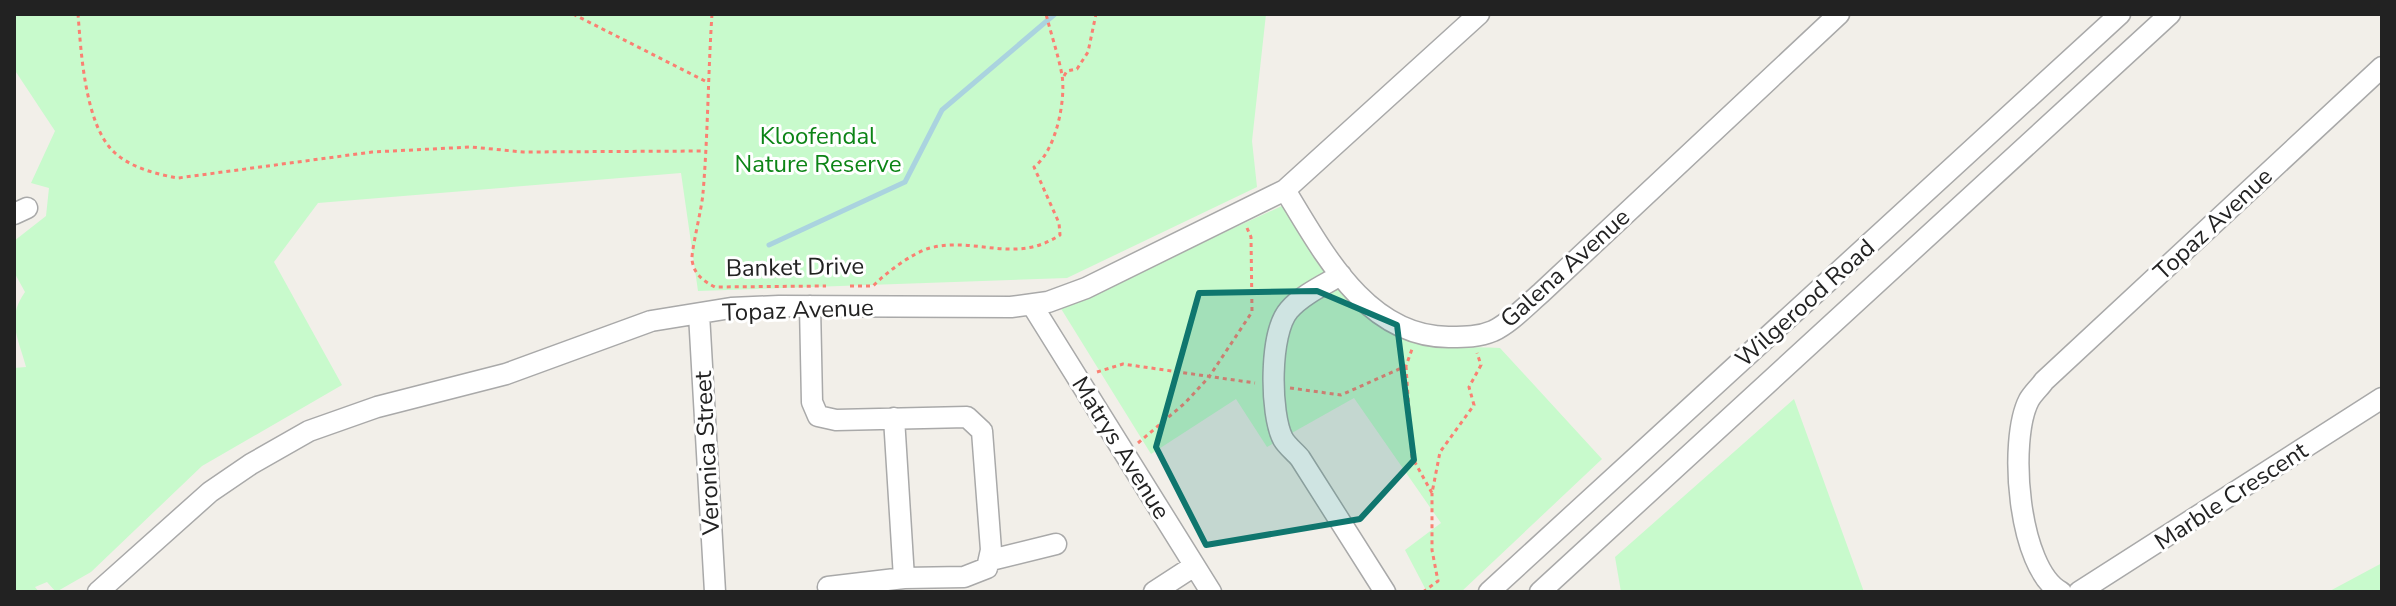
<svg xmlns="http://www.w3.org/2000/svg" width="2396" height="606" font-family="'Nunito Sans',sans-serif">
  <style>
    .park { fill: #c8facc }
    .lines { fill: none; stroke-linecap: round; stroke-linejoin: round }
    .stream { stroke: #aad3df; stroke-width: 5 }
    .minor-casing { stroke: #a9a9a9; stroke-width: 23 }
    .path { stroke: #fa8072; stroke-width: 3; stroke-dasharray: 4 4; stroke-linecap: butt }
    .minor { stroke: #fff; stroke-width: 20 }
    .marked { fill: #0f766e; fill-opacity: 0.2; stroke: #0f766e; stroke-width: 6; stroke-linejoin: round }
    .labels { text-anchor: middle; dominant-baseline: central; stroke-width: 6; stroke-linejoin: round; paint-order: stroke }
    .park-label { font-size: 24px; fill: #0c8416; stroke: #fff }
    .street-label { font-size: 24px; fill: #222; stroke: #fff }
  </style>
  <rect width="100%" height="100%" fill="#f2efe9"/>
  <path class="park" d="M14,14H1266L1252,141L1257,187L1067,278L698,291L681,173L318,203L274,262L342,385L202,466L91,572L56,592L47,582L35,587L39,592H14V368L26,367C18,337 6,319 25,292L14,272V241L46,216L49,188L31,183L55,131L14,69Z
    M1284,205C1314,256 1354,322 1414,341C1439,350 1474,346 1500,348L1602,459L1461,592H1427L1405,550L1441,523L1354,398L1267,447L1236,399L1151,454L1060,307Z
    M1794,399L1864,592H1621L1615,557Z
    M2382,563V592H2328Z"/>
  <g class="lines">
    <path class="stream" d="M769,245L905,182L942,110L1055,14"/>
    <defs>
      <path id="minor" d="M1285,190C1323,252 1367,338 1450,337C1465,337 1479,337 1493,331C1510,323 1526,306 1541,293L1839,14
        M14,214L27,208
        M1341,275C1324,285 1302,295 1289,310C1269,333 1270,414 1283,439C1287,446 1295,452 1300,458L1385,592
        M1032,305L1211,592
        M810,306L812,402L818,416L836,420L967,417L982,431L991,550L987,568L964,577L904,578L828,587
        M699,314L715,592
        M894,418L904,578
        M991,560L1056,544
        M98,592L210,492L251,464L309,431L377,407L506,374L651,321L731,308L779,306L1011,307L1048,302L1086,288L1285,190L1479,14
        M1154,592L1194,566
        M1489,592L2120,14
        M1540,592L2170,14
        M2061,592C2018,569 2008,440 2029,400C2033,393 2040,387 2044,381L2382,67
        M2079,592L2382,398"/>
    </defs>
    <use href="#minor" class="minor-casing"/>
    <path class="path" d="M78,14C81,52 85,125 114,152C131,168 156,174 178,178L372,152L471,147L523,152L704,151
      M573,14L707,82
      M712,14C708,74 708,134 703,193C702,208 691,251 692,260C694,274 703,281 715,287L826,286
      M1064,76L1067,71L1077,69L1088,52L1096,14
      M850,286H873C887,272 912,253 930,248C977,236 1014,265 1060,235L1059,223L1034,167C1056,151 1066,100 1062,75C1058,54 1051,34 1046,14
      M1406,366L1412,457L1432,493L1440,452L1474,405L1469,387L1481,365L1477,353
      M1097,372L1123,364L1255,383
      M1290,388L1341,395L1406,366L1412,349
      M1138,443L1185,403L1209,377L1252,312L1251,237L1247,228
      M1423,592L1438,581L1432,550V493"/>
    <use href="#minor" class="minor"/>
  </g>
  <path class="marked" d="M1317,291L1397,325L1414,460L1360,519L1206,545L1156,447L1199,293Z"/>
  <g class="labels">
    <g class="park-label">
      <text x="818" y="136">Kloofendal<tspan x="818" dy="28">Nature Reserve</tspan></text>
    </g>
    <g class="street-label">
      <text transform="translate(2213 224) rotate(-43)">Topaz Avenue</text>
      <text transform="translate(795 267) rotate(-1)">Banket Drive</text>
      <text transform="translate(1565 268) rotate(-42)">Galena Avenue</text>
      <text transform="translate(1805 303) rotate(-42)">Wilgerood Road</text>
      <text transform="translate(798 310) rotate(-2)">Topaz Avenue</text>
      <text transform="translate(1121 448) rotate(58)">Matrys Avenue</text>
      <text transform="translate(707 453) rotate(-93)">Veronica Street</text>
      <text transform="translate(2231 496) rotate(-33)">Marble Crescent</text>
    </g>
  </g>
  <rect width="2396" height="606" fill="none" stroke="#222222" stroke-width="32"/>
</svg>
